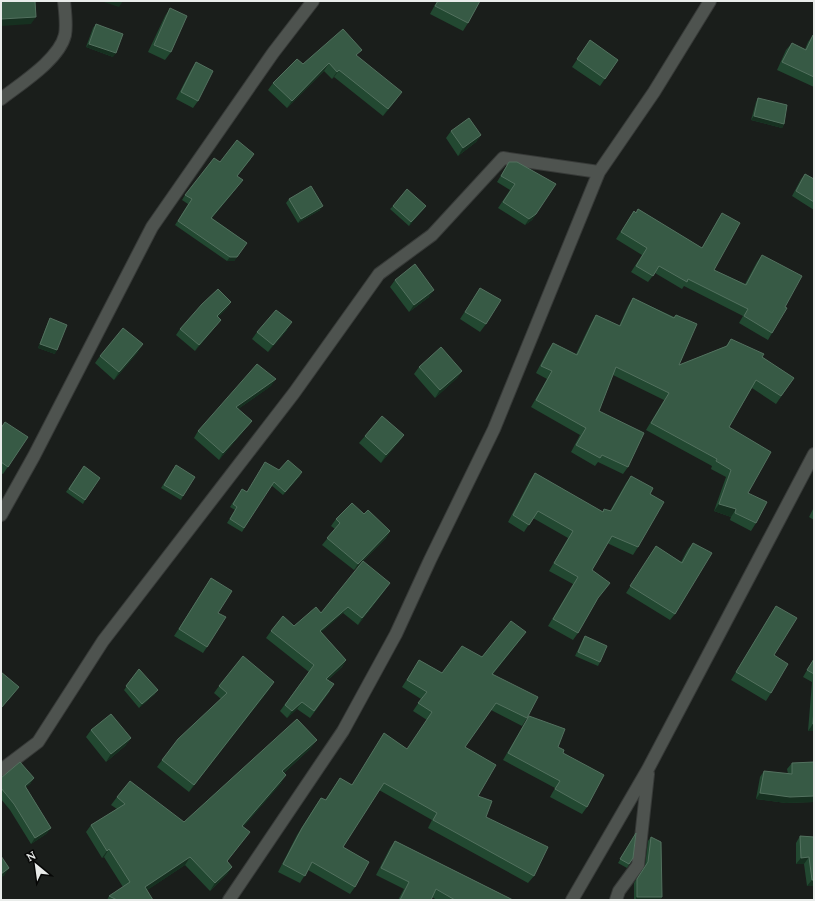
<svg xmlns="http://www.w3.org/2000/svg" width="815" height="901" font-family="Lora,serif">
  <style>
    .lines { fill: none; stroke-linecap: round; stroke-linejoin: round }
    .street-casing { stroke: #373a38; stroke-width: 14 }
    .street { stroke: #4e534f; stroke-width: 12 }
    .wall { fill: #224831 }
    .shaded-wall { fill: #163020 }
    .building { fill: #375a45; stroke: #53715f }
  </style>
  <rect width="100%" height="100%" fill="#1a1e1b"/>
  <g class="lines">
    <defs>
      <path id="street" d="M1,99C20,84 59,60 65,35C67,25 65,11 64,1
        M1,515L34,456L152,227L273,53L313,1
        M1,770L38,742L103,641L294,393L379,274L432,235L503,158L599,172
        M229,900L343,731L396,634L430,560L494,429L599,172L654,92L710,1
        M572,900L648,769L814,454
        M616,900L619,891L638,865L648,774"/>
    </defs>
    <use href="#street" class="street-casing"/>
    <use href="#street" class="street"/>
  </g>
  <path class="wall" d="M437,1H480L468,23L463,31L430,14Z
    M170,8L171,52L165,60L148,52L165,16Z
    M96,24L113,57L86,47L93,28Z
    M813,35H814V87L777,70L786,50L792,43L805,49L808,42Z
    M590,40L618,60L600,86L572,67Z
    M357,57L397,99L383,116L334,77L332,79L324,71L287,108L268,90L273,83L303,64Z
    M196,62L198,101L193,108L176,99L191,70Z
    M758,98L784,124L782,128L751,120L756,102Z
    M451,131L481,135L476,142L458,156L446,138Z
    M251,159L237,176L239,185L212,218L247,243L234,261H227L175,225L188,204L182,200L185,195L220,162Z
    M509,162L536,214L532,220L525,225L498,208L510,190L497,182Z
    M805,174L814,179V210L792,196L801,179Z
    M289,199L320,210L298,223L286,203Z
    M393,206H426L409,226L390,209Z
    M638,209L702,248L718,219L722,213L714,270L745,284L757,262L762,255L785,307L772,333L768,340L739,323L743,316L684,286L682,289L655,273L648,282L631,272L642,255L616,239L634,211L636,213Z
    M395,280L429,297L409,312L390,287Z
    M480,288L486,324L480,332L460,319Z
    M633,298L674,317L676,315L679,365L726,346L731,339L762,357L794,378L776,404L752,388L729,427L756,523L751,531L730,520L731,517L714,511L726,477L711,469L712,466L646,430L664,400L613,375L599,411L628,467L623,474L598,462L595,466L571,452L580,435L531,407L547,379L536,373L548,350L553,343L576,354L591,323L596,315L619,326L628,306Z
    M231,302L227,308L218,317L221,320L216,326L195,351L176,335L180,329Z
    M50,318L55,354L38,348L48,322Z
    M287,330L268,352L252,339L257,332Z
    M138,352L114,380L95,363L100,356Z
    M419,367L462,371L457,378L435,398L414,374Z
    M271,386L238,409L252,421L247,427L219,460L194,438L198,431Z
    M1,428L28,437L3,474L1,473Z
    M404,435L398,443L381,463L359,443L365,436Z
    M84,466L85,500L83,504L66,492Z
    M173,469L183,496L181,500L161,488Z
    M279,470L300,476L283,495L271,485L242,532L227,523L235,510L230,507L239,493L246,492Z
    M535,473L602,512L604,509L610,511L626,483L631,476L650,494L638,547L633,555L607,543L592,570L597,600L578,633L573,640L548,626L573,584L549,571L568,538L533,518L524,532L508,522L530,480Z
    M814,507V520L809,517Z
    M364,514L390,531L386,538L354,570L322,545L335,529L331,526L336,519Z
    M693,543L675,614L670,620L626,593L656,546L681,562L688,549Z
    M211,578L218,613L207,647L203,653L174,636Z
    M385,590L358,625L343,613L321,632L346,660L342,667L328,680L330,691L310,718L297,709L287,718L280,711L309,672L266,638L271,631L294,626L321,613Z
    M776,606L771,693L766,701L731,680Z
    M585,636L600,662L598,666L575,656L583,639Z
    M520,640L493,674L527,718L522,726L491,710L465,747L478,796L486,817L534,876L528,883L428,828L432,820L379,790L343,847L355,887L350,894L308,870L300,883L278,872L297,835L316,805L321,798L325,800L340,778L352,785L384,733L407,749L427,720L413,711L421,699L402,687L419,660L442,673Z
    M814,658V731H808L812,682L803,677Z
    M139,669L155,694L139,708L124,690Z
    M274,682L189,792L157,767L162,760L221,699L214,693L219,686Z
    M529,716L563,753L587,807L582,814L550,797L555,788L503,760L524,724Z
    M91,730L131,738L125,746L106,762L86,737Z
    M311,748L284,773L281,783L243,827L244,839L227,861L232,867L227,874L210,891L185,865L147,890L153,900H107L109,896L123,887L104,857L102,858L86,832L91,825L117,809L111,805L117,797L184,822Z
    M814,762V802L786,803L756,799L760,777L764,771L788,774L787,769L792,763Z
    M1,778H34L30,784L26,787L51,828L46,834L31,844L10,810L1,799Z
    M636,833L633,858L627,868L618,863Z
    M800,836L814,837V886H807L804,864H796V843Z
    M651,837L662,897L659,900H634V883L645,866L648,841Z
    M395,841L513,900H437L432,897L431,900H398L404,889L376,875L390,848Z"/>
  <path class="shaded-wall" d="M101,1H123L119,7Z
    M36,17L31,24L1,26V19Z
    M89,44L116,53L113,57L86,47Z
    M329,63L324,71L287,108L292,101Z
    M339,70L334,77L332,79L337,72Z
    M402,92L397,99L383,116L388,109Z
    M754,116L784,124L782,128L751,120Z
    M481,135L476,142L458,156L463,148Z
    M243,180L239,185L208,223L211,218Z
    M323,206L320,210L298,223L301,219Z
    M426,206L423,210L409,226L411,222Z
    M536,214L532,220L525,225L529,219Z
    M230,257H237L234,261H227Z
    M434,290L429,297L409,312L414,305Z
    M231,302L227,308L212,323L217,316Z
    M221,320L216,326L195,351L199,345Z
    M292,322L287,330L268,352L273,345Z
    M40,344L57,350L55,354L38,348Z
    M143,344L138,352L114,380L119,372Z
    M462,371L457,378L435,398L440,390Z
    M276,379L271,386L231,414L236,407Z
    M252,421L247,427L219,460L223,453Z
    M404,435L398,443L381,463L386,455Z
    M302,472L300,476L283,495L285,492Z
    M719,504L736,509L731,517L714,511Z
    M390,531L386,538L354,570L358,564Z
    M390,583L385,590L358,625L362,618Z
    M348,607L343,613L315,638L320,631Z
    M526,632L520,640L487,681L492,674Z
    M346,660L342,667L322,685L326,679Z
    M274,682L269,690L189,792L194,785Z
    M19,687L13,695L1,709V708Z
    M158,690L155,694L139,708L142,704Z
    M302,702L297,709L287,718L292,711Z
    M813,724H814V731H808Z
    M131,738L125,746L106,762L111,754Z
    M317,740L311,748L277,779L282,771Z
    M286,775L281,783L237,834L242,826Z
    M34,778L30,784L20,792L25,786Z
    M760,793L814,796V802L786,803L756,799Z
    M51,828L46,834L31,844L35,838Z
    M109,849L104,857L102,858L107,851Z
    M190,857L185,865L140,895L145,887Z
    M809,857L804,864H796L801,858Z
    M232,867L227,874L210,891L215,883Z
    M9,868L4,876L1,877V874Z
    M812,880H814V886H807Z
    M637,897H662L659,900H635Z"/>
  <path class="building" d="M1,1H35L36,17L1,19Z
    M438,1H480L468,23L435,6Z
    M170,8L187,16L171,52L154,45Z
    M96,24L123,34L116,53L89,44Z
    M343,29L362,50L356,55L402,92L388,109L339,70L337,72L329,63L292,101L273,83L297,59L303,64Z
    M813,35H814V77L782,62L792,43L806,50Z
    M590,40L618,60L605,79L577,59Z
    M196,62L213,71L198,101L181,92Z
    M758,98L787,105L784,124L754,116Z
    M469,118L481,135L463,148L451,131Z
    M237,140L254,154L237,176L243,180L211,218L247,243L237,257H230L178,221L192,199L185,195L214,158L220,162Z
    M509,162H517L556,184L536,214L529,219L503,202L515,184L501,176Z
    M805,174L814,179V202L796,191Z
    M311,186L323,206L301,219L289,199Z
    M407,189L426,206L411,222L393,206Z
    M638,209L702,248L722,213L740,223L714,270L746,285L762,255L802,276L785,307L787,308L772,333L744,316L748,309L688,279L687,282L659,266L653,276L636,266L647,248L621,232L634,211L636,213Z
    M415,264L434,290L414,305L395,280Z
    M480,288L501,300L486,324L465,312Z
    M218,289L231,302L217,316L221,320L199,345L180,329L202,304Z
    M633,298L674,318L676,315L697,324L679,365L727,346L731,339L764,354L762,357L794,378L781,396L756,380L729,427L771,452L748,493L767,502L756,523L735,513L736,509L719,504L731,470L716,461L717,459L651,423L669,393L616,367L599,411L644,433L628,467L602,455L600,458L576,445L586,428L536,400L552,371L541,366L553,343L577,355L596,315L620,326Z
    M276,310L292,322L273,345L257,332Z
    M50,318L67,325L57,350L40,344Z
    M123,328L143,344L119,372L100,356Z
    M441,347L462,371L440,390L419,367Z
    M257,364L276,379L236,407L252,421L223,453L198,431Z
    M382,416L404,435L386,455L365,436Z
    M5,422L28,437L8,467L1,462V428Z
    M288,460L302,472L285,492L274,482L244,528L230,519L237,507L233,504L242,489L247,492L265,462L279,470Z
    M176,465L195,477L183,496L164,485Z
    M84,466L100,478L85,500L69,489Z
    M535,473L603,512L604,509L611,511L631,476L653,488L650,494L664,502L638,547L612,536L592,570L610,583L598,598L578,633L553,619L578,577L554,563L573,531L538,511L529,525L513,515Z
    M352,503L364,514L368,510L390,531L358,564L327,538L340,523L336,519Z
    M693,543L712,553L675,614L630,586L656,546L682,563Z
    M363,561L390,583L362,618L348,607L320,631L346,660L326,679L334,684L314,711L302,702L292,711L285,705L314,665L271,631L283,616L294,626L316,607L321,613Z
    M211,578L232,591L218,613L226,617L207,647L179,629Z
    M776,606L797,618L774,655L788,664L771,693L736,672Z
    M511,621L526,632L492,674L538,697L527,718L496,703L465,747L496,765L478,796L492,801L486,817L548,847L534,876L433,820L437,813L384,783L343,847L369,862L355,887L312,862L305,876L283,864L302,828L321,798L326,800L340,778L352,785L384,733L407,749L432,712L418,703L427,692L407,680L419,660L442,673L462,646L482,657Z
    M585,636L607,646L600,662L578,652Z
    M243,656L274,682L194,785L162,760L178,739L227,693L219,686Z
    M814,659V674L807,670Z
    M139,669L158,690L142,704L126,686Z
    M1,672L19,687L1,708Z
    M814,708V724H813Z
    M111,714L131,738L111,754L91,730Z
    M529,716L565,729L558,747L564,750L563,753L604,775L587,807L555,789L560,781L508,753Z
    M297,719L317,740L282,771L286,775L242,826L250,832L227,861L232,867L215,883L190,857L145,887L153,900H117L109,896L130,882L109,849L107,851L91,825L125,804L117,797L130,781L184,822Z
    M20,762L34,778L25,786L51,828L35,838L14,804L1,788V778Z
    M814,762V796L790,797L760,793L764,771L792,774V763Z
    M636,833L633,858L629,864L620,859Z
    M800,836L814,837V880H812L809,857L801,858Z
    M651,837L661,842L662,897H637V879L648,862Z
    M395,841L513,900H455L436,889L431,900H400L409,882L381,868Z
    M1,856L9,868L1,874Z"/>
  <rect width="815" height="901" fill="none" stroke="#e9ecea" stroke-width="4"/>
  <g transform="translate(36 865) rotate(331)" stroke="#060706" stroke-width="3" paint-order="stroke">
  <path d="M0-3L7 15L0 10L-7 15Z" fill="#e9ecea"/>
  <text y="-6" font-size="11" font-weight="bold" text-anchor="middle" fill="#e9ecea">N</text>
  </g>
</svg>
